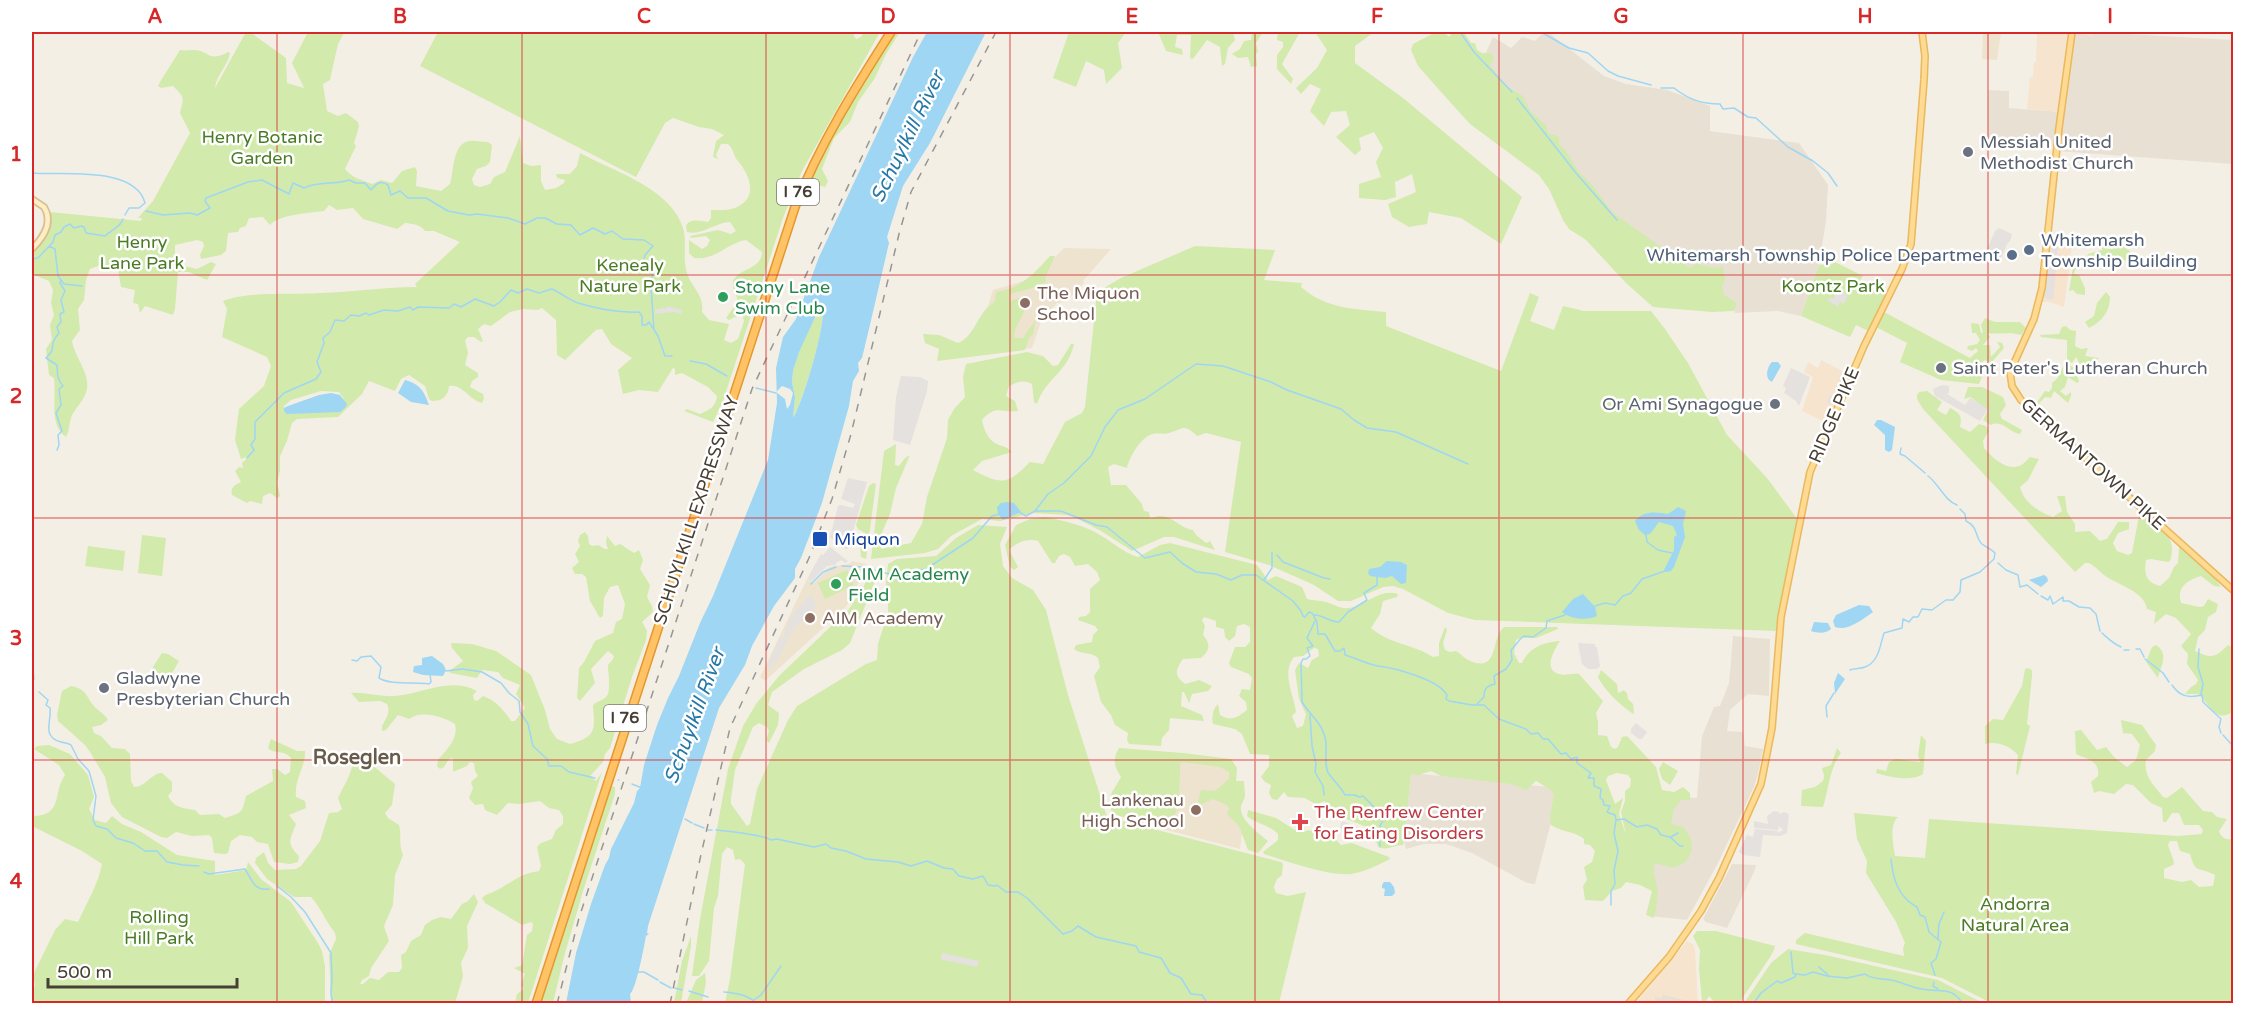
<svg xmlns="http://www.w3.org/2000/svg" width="2265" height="1035" font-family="'Varela Round',sans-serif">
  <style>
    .residential { fill: #e8e0d3 }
    .commercial { fill: #f7e4cf }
    .education { fill: #eee3ce }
    .green { fill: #d2eaac; fill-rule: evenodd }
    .parking { fill: #e4e1de }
    .water { fill: #9ed6f4; fill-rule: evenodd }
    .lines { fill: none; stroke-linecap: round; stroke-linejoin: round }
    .stream { stroke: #9ed6f4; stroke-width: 1.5 }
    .secondary-casing { stroke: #d7c193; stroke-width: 8 }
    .primary-casing { stroke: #eab85d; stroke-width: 8 }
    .highway-casing { stroke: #e6972d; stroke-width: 10 }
    .secondary { stroke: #ffedc4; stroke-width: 4.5 }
    .primary { stroke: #ffda93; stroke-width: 5 }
    .highway { stroke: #ffc365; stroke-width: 7 }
    .rail { stroke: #969696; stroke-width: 1.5; stroke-dasharray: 8 8; stroke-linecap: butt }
    .grid { fill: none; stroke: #d62828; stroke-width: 1.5; stroke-opacity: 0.55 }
    .worship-dot { fill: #6b7280; stroke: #fff; stroke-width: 2 }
    .service-dot { fill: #5c6f8a; stroke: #fff; stroke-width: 2 }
    .leisure-dot { fill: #2e9e5b; stroke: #fff; stroke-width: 2 }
    .education-dot { fill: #8d6e63; stroke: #fff; stroke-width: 2 }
    .transit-dot { fill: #1a4fb4; stroke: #fff; stroke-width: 2 }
    .health-dot { fill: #e0444e; stroke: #fff; stroke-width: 2 }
    .labels { text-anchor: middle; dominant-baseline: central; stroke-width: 5; stroke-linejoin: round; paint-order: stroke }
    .shield { fill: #fff; stroke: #7e7972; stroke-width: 1.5 }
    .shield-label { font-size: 16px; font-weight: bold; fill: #473f35 }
    .park-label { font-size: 18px; fill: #4b7c25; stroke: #fff }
    .worship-label { font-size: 18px; fill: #5b616d; stroke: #fff; text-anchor: start }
    .service-label { font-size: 18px; fill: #4e5e75; stroke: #fff; text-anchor: start }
    .leisure-label { font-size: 18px; fill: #27864d; stroke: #fff; text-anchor: start }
    .education-label { font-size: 18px; fill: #785e54; stroke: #fff; text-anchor: start }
    .street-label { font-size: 18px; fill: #473f35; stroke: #fff }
    .transit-label { font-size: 18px; fill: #164399; stroke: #fff; text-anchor: start }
    .health-label { font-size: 18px; fill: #be3a42; stroke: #fff; text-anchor: start }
    .water-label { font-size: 20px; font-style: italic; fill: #2678a7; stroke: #fff }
    .neighbourhood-label { font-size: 20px; font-weight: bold; fill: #6a5c4b; stroke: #fff }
    .neatline { fill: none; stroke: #d62828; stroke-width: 2 }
    .grid-label { font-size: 20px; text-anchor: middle; font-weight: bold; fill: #d62828 }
  </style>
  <rect width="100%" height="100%" fill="#f4efe5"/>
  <path class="residential" d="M1544,32H1548L1604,76L1626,84L1667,90L1710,106V131L1799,143L1828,185L1826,221L1819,265L1801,316L1778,311L1735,313L1734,308L1691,272L1608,215L1483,59L1493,37L1511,48L1522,37L1535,41Z
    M2093,32L2233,40V164L2057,151L2056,147L1988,142V90L2009,91V108L2061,112L2071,33L2093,35Z
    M1733,636L1770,639L1769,696L1748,694L1730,710L1728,725L1727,731L1743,732L1745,746L1763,749L1758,774L1754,787L1718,863L1687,920L1650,916L1655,900L1652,870L1678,797L1697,798L1702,736L1714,707L1720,706L1729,683Z
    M1411,773L1550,787L1558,796L1535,884L1527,883L1472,853L1446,844H1424L1406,849L1404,841Z
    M1732,864L1756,865L1755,870L1727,928L1706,922L1703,919Z
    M1663,994L1666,995L1698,1003L1654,1004L1655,997Z"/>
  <path class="commercial" d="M2049,32H2093V36L2072,33L2061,112L2027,109L2030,77H2033L2034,62H2036L2037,33L2048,34Z
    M2046,245L2072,247L2064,307L2049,302H2039Z
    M1821,360L1848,374L1827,423L1802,411L1813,377L1804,372L1808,362L1818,368Z
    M1687,941L1693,944L1695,949L1698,1003L1663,994L1662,998L1655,997L1654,1003H1639L1638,1000Z"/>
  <path class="education" d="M1983,32H2049V34L2001,32L1997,60L1982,59Z
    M1064,248L1111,249L1083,281L1084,283L1066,302L1057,303L1042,319L1032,348L973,356L993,290L1034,278Z
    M852,561L866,564L853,596L845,608L765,681L760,677L807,579L814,583L829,567L849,564Z
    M1170,757L1231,769L1236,818L1242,832L1240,849L1159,828Z"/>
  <path class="green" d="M246,32H250L286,58L287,83L304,88L292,63L308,32L344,33L338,44L330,80L323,84L327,111L338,116L346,113L358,122L359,127L354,143L356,146L345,169C352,178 362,180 372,184L381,180L392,183L402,171L415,167L417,171L416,186L441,191L450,184C454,172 452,144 469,141C475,140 482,142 488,142L492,145L490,162L486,166L477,169L472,179L474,185L480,187L490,184L494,177L505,172L520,136L523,163L531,166L541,165V181L545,190L556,188L564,183L565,180L557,178L556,174H570L577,166L580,153C613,171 671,188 683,228C687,241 683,256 686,269C689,286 705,294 702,312L709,320L729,324L724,340L731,343L738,339L744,321L743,317L739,315L729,320L726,318L738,301C737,296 734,292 733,287C730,268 762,272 762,252L746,240C727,243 715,261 694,258L689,253V240L702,249L707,246L710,240L706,236L691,238L690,236L718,230L731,234L736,231L730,222C716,222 702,236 687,232L686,226C690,218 700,221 708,222L711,218V210C719,210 731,211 739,206C759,195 748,172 737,160C733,155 734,149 728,144H721L716,155L718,159L713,157L716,141L724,135L712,129L699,127L673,118L665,123L636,177L420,66L438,32H853L855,38L857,39L862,36V32H880L802,171L783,218L723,401L713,422L684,411L687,409L700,414C709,410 716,407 717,396L708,387L682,373L675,375V369L673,368L658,392L639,390L623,394L618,370L632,358L611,344L602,329L596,330L565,360L557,355L556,320L542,308L538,310L523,309L510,312L491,326L484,324L478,329L483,341L481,342L474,337H468L465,340L468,353L465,365L478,373V377L472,381L470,387L483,394L484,399L482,403C469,400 463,384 449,386C448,397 442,401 432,401L429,399L425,386L409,375L401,379L395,391L369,381L362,394L338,417L297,419L292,423L287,441L280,456V470L277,483L280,496L277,498L270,493L263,496L262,504L250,501L247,503L232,495C230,487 235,485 241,482L235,471L239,467L243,468L242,463L249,456L241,459L235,440L239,409L264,386L271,366L267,357L222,337L227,309L223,301C245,291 294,295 320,293C352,292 384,287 417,287L415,284L460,242L434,231H425C420,224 413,224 405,223L397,229L363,219L353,208L337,210L329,205L324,211C310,213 280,214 270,225L263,217L249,218L246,226L240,228L238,232L228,233L226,251L221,255L201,259L200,255L204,246L203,242L197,240L175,245V255L180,265L197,269L211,262L216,264L207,280L189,272H178L175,309L173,315L145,306L140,313L138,304L133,303L135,290L121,287L118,270L98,266L90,269L86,280L84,300L78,309L80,330L72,341C75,359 94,377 85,395C82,402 76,408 72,415C69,422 70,430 66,437C48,424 57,397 54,378L49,375L46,349L52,340L50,325L54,315L51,303L53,290L49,281L32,274V253C42,241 51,228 50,212L141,221L142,218H138L153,201L190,133L180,113C184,97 185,98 173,86L161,88L158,86L160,82L180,50C185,51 189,50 195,50C210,51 208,63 228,52L230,53C228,66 216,75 215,88ZM321,391L339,392L344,399L284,411V406L291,400Z
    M895,32H900L886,54L875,78L858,102L850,122L834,138L822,169L828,181L825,187L817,185L811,187L808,183C831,130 864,80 895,32Z
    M1069,32H1126L1118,43L1122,68L1106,84L1104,70L1086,61L1076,87L1053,78Z
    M1158,32H1233L1235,40L1228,48L1225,64L1222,66L1220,47L1207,40L1193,59L1190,58L1191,35H1177L1175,47L1182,49L1183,55L1166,51Z
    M1252,32H1263L1256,43L1258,52L1256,54L1257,66L1251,67L1248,57L1238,58L1232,54L1240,49L1244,41L1251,40Z
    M1278,32H1300L1282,64L1293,79L1291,84L1277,69V55L1283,47V42L1277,40Z
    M1315,32H1374L1355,46V63L1403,98L1522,197L1501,244L1461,218L1429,212L1427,224L1409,227L1392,217L1388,204L1416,192L1412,174L1395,182L1396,197L1385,200L1359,198V184L1381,177L1376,162L1383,148L1374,132L1359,138L1361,150L1355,155L1336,137L1350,125L1346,111L1331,112L1324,126L1310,111L1321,89L1310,84L1301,94L1296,88L1317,68L1327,50Z
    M1436,32H1442L1450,37L1451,32H1464L1471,43H1475L1477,50L1482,53H1491L1494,58L1490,65L1507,87L1523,96L1530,111L1546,125L1548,133L1559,137V144L1566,151L1578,171L1593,186L1612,212L1690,268L1696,264L1716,268L1723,267L1725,280L1722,286L1724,295L1737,303L1734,311L1712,312L1653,307L1626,283L1586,240L1569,229L1563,220L1549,189L1539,175L1470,124L1450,102L1418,66L1411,50L1413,44Z
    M2104,240L2108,243L2107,249H2113L2118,243L2130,251L2132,257L2128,261C2117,257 2104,260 2093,265L2086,261L2088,254L2102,250Z
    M1195,246L1275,250L1264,280L1302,283L1301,287C1326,309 1355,309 1386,312V326L1501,371L1530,293L1539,297L1530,321L1554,330L1563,306L1584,311H1651L1665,329L1688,363L1727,435L1767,478L1798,520L1777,631L1475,620L1448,613L1403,589L1393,586L1383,587L1351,601H1338L1314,585L1269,565L1225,552L1241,442L1206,433L1197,436C1183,423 1184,429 1169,433C1163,435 1156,432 1150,435C1140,439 1129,458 1127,468L1114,464L1108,467L1111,485H1126L1142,504L1144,511L1149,512L1150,518C1153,518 1156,516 1160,516C1171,515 1182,529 1193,530L1196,535L1206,543L1210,541L1215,550L1174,537H1164L1132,551L1101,531L1076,518L1067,515L1033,513L1000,521L982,519L951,536L938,549L925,553L871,559L884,451L896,444L895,465L899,466L905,458L910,455L896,488L890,514L880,537L881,549L911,543L922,524L927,497L947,438L948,420L954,409L965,397L963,377L966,364L1027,352L1043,356L1053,366L1058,365L1071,344H1074C1067,374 1046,377 1037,404L1034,402L1032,384C1024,379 1017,382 1009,386L1006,396L1015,401L1018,411C1000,413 996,404 982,420C984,430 988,441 999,445C1005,447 1007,447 1012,452L982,461L973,470C1002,486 1008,484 1030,462L1043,464L1065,422L1082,413L1085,407L1097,292L1121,278Z
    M1050,256H1055L1045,278L1046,282L1036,287L1010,294V301L1023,297C1032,312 1011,325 1015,338H1023L1036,319L1033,334L1029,338L1025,350L937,361L939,349L925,343L923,334L939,335L958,343C972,338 977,319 986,309C987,307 993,304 994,302C996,299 995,296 996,292C1001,291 1007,290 1011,288C1027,282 1039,268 1050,256Z
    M1835,262L1863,276L1857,284L1872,290L1888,291L1868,331L1856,325L1850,337L1801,316L1819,265Z
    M2074,262L2077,265L2074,274L2079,275L2085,288V295L2077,294L2073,290L2069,291Z
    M2106,292L2110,297C2110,311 2102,322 2089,328L2085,322L2094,316L2097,303Z
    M822,307C828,321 802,404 793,418L795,397L792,382L793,371L800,348L817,313Z
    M1884,312L1970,358L1978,351L1976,348L1972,351L1967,349L1968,346L1977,344L1980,340L1976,333H1972L1971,323L1979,324L1981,333L1983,332L1981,325L1985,318L1995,322H2020L2026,328L2021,335C2010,331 1998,335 1987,333L1990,337L1983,345H1990L1991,357L2000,347L1997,342L2002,343L2004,348L1991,363L1985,360L1981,363L1986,367L1979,384L1941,380L1900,362L1907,343L1876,327Z
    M2066,326L2070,330L2076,331L2075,346L2081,349L2088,348L2085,356L2099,358L2085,374L2076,357L2072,363L2067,361V340L2041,337L2040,335L2059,334L2062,327Z
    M2066,363L2075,368L2079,382L2077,383L2068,377L2065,387L2060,391L2066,396L2071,392V396L2068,403L2054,391L2051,398L2045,397L2036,407L2035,405L2045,391L2049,392L2052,388V383C2060,378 2060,370 2066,363Z
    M1968,387H1982L2003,397L2006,405L2000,414L2002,419L2022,430L2020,434C2009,433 2003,419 1991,425L1983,420L1988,410L1970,397L1964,399Z
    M1927,391L1942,402L1937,410L1946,415L1950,408C1961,414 1962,416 1960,427L1970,432L1979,424L1986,426L1989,431L1983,441L1984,448C1992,457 2006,471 2019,466C2023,465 2027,460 2030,457L2039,459L2028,480L2020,487C2024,503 2039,512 2053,517L2062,511L2057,496H2065L2067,512L2075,524V532L2090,531L2100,541L2107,539L2118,522H2129V529L2118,533L2113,543L2117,551L2128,555L2132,553L2139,516L2144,515C2161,529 2178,536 2170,561L2168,562L2151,559L2146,560C2144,573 2145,582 2160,586L2169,578L2174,567L2178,563L2179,546L2213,576L2221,587L2214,586L2201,576C2188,580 2176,587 2181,603L2200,607L2204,606L2208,599L2218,604L2216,612L2208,617L2205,630L2198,637L2195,651C2211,658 2214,659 2228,645L2231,647L2234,655L2233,711C2217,725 2209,703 2198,694H2185L2191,687L2196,684L2198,680L2187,664L2188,654L2181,646L2191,634L2176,618L2166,614L2154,624L2156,612L2147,609C2145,591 2115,584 2104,575C2099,571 2096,567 2089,563H2085L2075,572L1923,409L1917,399V395L1919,392Z
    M873,483L876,484L866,559L861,557L860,546L855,537H863L865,533L858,529L856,525L869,486Z
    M1045,517C1064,521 1084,525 1100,535C1113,542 1122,552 1138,557L1160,545L1170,543L1257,565L1268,580L1276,576L1302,587L1307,599C1313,601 1320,600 1326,602C1334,604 1339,609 1349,608C1366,605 1380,588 1398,594L1397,597L1383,601L1380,614L1371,628C1389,644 1413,644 1433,657L1439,656V643L1445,627L1447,630L1443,643L1445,650L1450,652L1456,651C1460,653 1464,658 1468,660C1500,675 1490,638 1504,627H1557L1558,629L1536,638H1521L1516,640L1514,653L1519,663H1522C1529,647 1544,642 1560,641C1555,649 1542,669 1559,674C1565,676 1573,673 1579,674L1603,701L1596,713L1598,722V735L1607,736L1611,747L1615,749L1618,747L1622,737L1627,736L1656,767L1662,790L1674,792L1683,787L1690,793V800H1681L1674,809L1671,824L1683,827C1686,831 1690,836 1691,840C1695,854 1684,869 1669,867C1664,866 1660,863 1655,863C1651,873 1656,877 1657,887C1659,897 1656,909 1654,918L1646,915L1652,891L1640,885L1626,882L1621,888L1612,891L1603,901L1585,900L1583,886L1587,880L1584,867L1592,862L1595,851L1590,845L1584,844V839C1575,831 1561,832 1551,825L1550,816L1554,795L1551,790L1536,781L1526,790L1512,784L1441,776L1431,771L1418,775L1411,774L1404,841L1403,845C1394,845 1387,851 1378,847L1372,829L1344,818L1339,807L1331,808L1324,801L1317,805L1305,798L1288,797L1284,792L1277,800L1272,799L1269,793L1271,785L1265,782L1261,777L1269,766V755L1250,754L1242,734L1235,729L1213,724C1211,717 1213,709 1218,704L1220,715C1231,722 1238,717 1247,710L1246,702L1239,696L1242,689L1250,690L1252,678L1249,674L1231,667L1229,663L1235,647H1245L1250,642V627L1244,624L1237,626L1235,636L1229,641L1225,637L1224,629L1216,627V621L1204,617L1202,620L1205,626L1203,635C1211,644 1210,650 1201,658L1183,659C1175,671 1174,675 1185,684L1199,680L1212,686L1208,691L1192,694L1189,703L1184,692H1182L1181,706L1202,715L1204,721L1170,718L1169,730L1162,738L1161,746L1129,744L1127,740L1128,733L1115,725L1111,715L1101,702L1094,676L1100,667L1098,658C1090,651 1081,655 1074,649L1076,645L1092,642L1093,635L1098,630L1095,626L1078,620L1079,617L1086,616L1090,612V589L1100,580L1097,572L1088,564L1075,566L1070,557L1064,554L1059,556L1055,563H1052L1038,541C1028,538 1016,542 1009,550L1018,567L1014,570L1010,567L1005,545L1016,525L1030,519ZM1314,648L1318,649L1319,656L1312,660L1308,668L1299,663L1295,670L1299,699L1306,714L1303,726L1297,728L1292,716L1296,712C1294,695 1281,673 1294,657L1303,656ZM1617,773L1628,775L1631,779L1630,787L1625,791V801L1621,812L1626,835L1619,814L1623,798L1615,804L1606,780L1608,776Z
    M978,525L1007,527L1000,544L1003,566L1012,578L1033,590L1046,610L1068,695L1107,817L1281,862L1283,864L1282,875L1277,879L1274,887L1276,893L1288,896L1306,892L1279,1003H725L730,979L745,864L740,859L735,860L733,850L727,847L722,854L718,896L714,908L709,961L699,976H692L700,919L728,769L743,726L756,704L779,676L849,609L864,586L869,572L875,574V581L850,643L842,650L804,669L772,692L768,705L779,713L778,725L769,743L766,740L769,731L767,727L759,723L753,727L735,770L731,799V804L747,826L750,824L757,789L788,720L797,706L866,664L877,660L878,644L888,613V599L885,592L888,564L897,559L936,556L956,538Z
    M585,532L588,536L589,544L592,546L598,545L605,549H608L606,543L607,536L615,546L620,544L634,553L639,550L643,560L640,569L650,585L647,597L652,606L653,612L642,622L647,631L646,640L632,677L610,748L605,754L603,762L590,776L596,781L602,772L528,1003H515L517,994L524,989L521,985L525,974L514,968L522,965L527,935L532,931L533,924L531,922L522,925L485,903L482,898C487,893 490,894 495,891C512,883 518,874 539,871L541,866L537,847L541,843L552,839L556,830L563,824V816L559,810L549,808L540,801L519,804L508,803L497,815L485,810L483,804L475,805L469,798L473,788L471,782L478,776L475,771L474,763L470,762L467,766L453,772V758L449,759L444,767L440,769L437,766L438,760C446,750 459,739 455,724C442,716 421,710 409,719L398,715L386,730L382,731V726C386,718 391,713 387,704L380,701L359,702L351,693C365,692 380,697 394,696C421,695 449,676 477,691L473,695L474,700L477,701L483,696C495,700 504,710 511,721H515L525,708L516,694L520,685L503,678L498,672L482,670L477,678L450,673L449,671L463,661L452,648L451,643L472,644L496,651L531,675L545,710L550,729L557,739L570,744C596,737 595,731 593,706C597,700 600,702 605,698C612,693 608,674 608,665L613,659L614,656L608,651L591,669L595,683L580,701L577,698L579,668L584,662L595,641L613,633L616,622L622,619L625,604L618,585L610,587L604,598L603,616L600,618L590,601L586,577L582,574H575L572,568L579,562L575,554L580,546L578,541L580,535Z
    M142,535L166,538L162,576L138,573Z
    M88,546L125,551L123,571L85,566Z
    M847,570L854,585L825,599L818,583Z
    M2156,645C2170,654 2160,667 2158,678L2146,662L2152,647Z
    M162,653L168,654L179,661L166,684C143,676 153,667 162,653Z
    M2028,668L2032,670V676L2027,724L2030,726L2018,775L2016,774L2018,755C2009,745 1996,741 1985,744V726L1993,719L2003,720L2022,686L2025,669Z
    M1601,670L1617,684L1618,693L1624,690L1627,693L1628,699L1633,704L1634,714C1623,708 1604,690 1598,677Z
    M71,686C86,689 85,694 93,705C98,711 104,713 108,720L101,725L92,727L94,733L101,736L112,748L125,749L130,754L131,781L134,787C146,787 151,773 162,773L172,782V791L168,796C174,808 183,808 195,810L200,815L219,814L225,818C242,813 242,813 246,796L273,781L272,769H277L285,775L290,772L291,758C284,749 274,755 268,748L271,739L297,751H305C306,766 294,779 296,797L305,801L306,808L289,815L296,824C290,840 286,843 299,856L298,862L290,864L274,862L268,844L257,842L252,837L240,835L231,841L228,853L225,854L214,853L212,838L209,835L192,836L176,832L167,838L161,837L122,817L111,803L105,777L90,752L85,745L58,721L57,715L62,691Z
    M2121,720L2142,725L2156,745L2155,751L2146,760C2143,776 2154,785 2163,797L2167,798L2182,787L2203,811L2212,812L2217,817L2227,819L2219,831C2221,838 2226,840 2233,839V1003H1991L1942,978L1796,944V940L1805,933L1904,956L1903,948L1905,943L1896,922L1866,873L1867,861L1857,839L1854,813L1898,817C1889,825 1893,843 1895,856L1925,858L1929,819L2178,836L2202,834L2203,830L2199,825H2184L2179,813H2172L2166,822H2163L2162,808L2151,803L2133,785L2126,784L2114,794L2099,791L2094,793L2091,782L2098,776C2100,760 2086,759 2076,754L2075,731L2081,730L2097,750L2106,747L2114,757L2127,767L2136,760L2140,745L2132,734L2123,733ZM2170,841H2177L2180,851L2190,854C2196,875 2198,866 2215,875L2213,886L2199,887L2191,880L2182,882L2164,878V869L2173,865L2174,862L2168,845Z
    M1921,735L1926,741L1923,774C1912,782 1889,777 1876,773L1877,769L1886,771L1889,762L1896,759L1920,762L1918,755Z
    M49,745L70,754L88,775L94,797L89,809L95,820L106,823L112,816L122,824L141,832L177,855L215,861V875L246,870L248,862L261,879L291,902L318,943L322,951L325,966V1003H32V994L35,985L33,975L55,930L65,919L78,922C86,904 98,885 102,864L82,851L32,826V816C64,816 52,793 65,775L59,765L34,749L37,746Z
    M1119,748L1183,753L1231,759L1237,768L1236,781H1244C1244,786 1245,791 1245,796C1244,802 1240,804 1241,810C1242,822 1261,835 1268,841L1258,853L1248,850L1239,826L1227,814L1229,809L1227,805L1213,799L1202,804L1198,802L1201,790L1215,791L1229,779V772L1220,767L1183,762L1180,764C1180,779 1180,797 1176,812C1174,818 1167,821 1165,828L1112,814C1107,793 1112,794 1121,777C1114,766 1112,760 1119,748Z
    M1837,748L1841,753C1829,769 1829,789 1823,807L1801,806L1802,790L1815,787L1823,781L1824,776L1822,768L1831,765Z
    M359,754L395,784L392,805L385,813L388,818L399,825C402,837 398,843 403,855L395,875L393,905L384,926L389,941L371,968L369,976L362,980L360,984H363L370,978L379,980L388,972H399L402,968L401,955L406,952L411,941L421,935L425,925L432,920L441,917L451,919L462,904L468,901L474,894L478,902L467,926L468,948L461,963L463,976L455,1003H331L329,955L336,939L335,933C326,922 321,908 311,897H294L267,879L255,863L256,858L264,852L268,863L275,870L296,869L301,866L320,841L329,813L338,812L342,809L338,798L349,776L356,755Z
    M1663,762L1678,771L1670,785L1662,779L1659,769Z
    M611,786L615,787V794L584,888L565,953L553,1003H541Z
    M1248,810L1276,818L1295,830L1304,832L1308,830L1323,834L1331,840H1336L1341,845L1352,843L1389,857L1390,859C1379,865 1364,872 1351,874C1328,876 1286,861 1264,854L1263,852L1278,840V834C1270,825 1256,824 1247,816Z
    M1697,931H1716L1775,946C1775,954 1746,990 1740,1003H1715L1709,996L1706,1001H1702L1699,969L1700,950L1693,936Z
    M691,936V946L681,1003H674L682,961Z
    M1788,949L1825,955L1938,980L1983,1003H1744L1771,963Z
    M705,973L706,982L702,1003H686L696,980Z"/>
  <path class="parking" d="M1999,228L2012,234L2010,241L2007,244L2000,260L1987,254L1986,251L1996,229L1997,230Z
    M2050,246L2058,247L2053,300L2044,298Z
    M1838,289L1848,296L1844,304L1840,302L1838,307L1828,301L1830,297L1833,299Z
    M667,306L682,310L681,314L674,312L655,314V311L657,309L666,308Z
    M1791,368L1810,377L1799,406L1796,401L1784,393L1786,388L1783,386Z
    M901,376L920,377L928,381L927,391L910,445L893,440L896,397Z
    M1840,379L1845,382L1835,405L1827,402L1830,395L1832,396Z
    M1942,385L1949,386V393L1947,394L1965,405L1970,398L1988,409L1980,421L1935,396L1933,389Z
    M848,478L867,482L848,549L842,548L830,537L838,506L841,505L853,508L855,504L841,499Z
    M830,547L848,561L845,563L842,560L836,563V565L827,566L812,581L807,579L821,554L823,555Z
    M811,594L816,607L791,632L776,664L773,663L771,669L767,667L780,638H783L791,616Z
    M1578,643L1595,644V647H1597L1600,666L1597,669H1588L1582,664Z
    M1636,723L1647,732L1642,739H1639L1631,733V729Z
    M1774,811L1779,812L1780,814L1784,812L1789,814L1787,833L1780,836L1763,835L1760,857L1743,855L1739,852L1747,835L1753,837L1755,829L1778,831V833L1783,830L1779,826L1778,830L1754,828V821L1768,824L1767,816Z
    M1342,821L1372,833L1371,838L1370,840L1340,828Z
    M942,953L979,961V962L977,967L943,960L941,959Z"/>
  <path class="water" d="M927,32H986L930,143L903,186L887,237L889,243L869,329L862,358L858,363L859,371L853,381L849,406L822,503L801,558L795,569V578L774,606L752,646L745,665L719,708L648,926L647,933L649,934L646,936C644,947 636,990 630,994L631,1003H566L576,953L591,904L605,865L609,858L611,849L634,803L637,791L640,788L644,765L657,725L668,698L679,676L700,623L713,596L768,460L777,403L776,368L783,337L796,319L819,257L913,57ZM822,307C828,319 802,406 793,418L795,397L792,382L793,371L799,352L817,313ZM782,386L790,389L793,393L790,405L787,409L785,399L776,392Z
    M1772,362H1778L1781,366L1772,382L1769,380C1765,375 1768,366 1772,362Z
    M405,380C420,384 424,391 429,405L411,402L398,393Z
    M331,393L340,395L347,404L345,408L340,412L287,414L284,411V408L288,406L319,395Z
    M1877,420H1881L1895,427L1892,450L1889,452L1885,450V435L1874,425Z
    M1008,502L1014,503L1021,512L1003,520L998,514L997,507L1001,503Z
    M1678,507L1686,511L1683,524L1685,537L1674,567L1671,571L1666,572L1664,570L1674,550V537L1677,535L1673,526L1659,522L1650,534L1645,535L1639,530L1635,521C1643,510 1657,512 1668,514Z
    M1387,561L1401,562L1407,565L1406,583L1401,584L1392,576L1385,578L1370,576L1368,573L1369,569L1380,567Z
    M2044,575L2047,577L2048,581L2041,587L2029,580Z
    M1583,594L1595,607L1597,616C1587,621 1570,619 1562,612L1573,599Z
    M1859,605L1869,606L1873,612C1863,619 1847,632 1835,627L1833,621L1836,615Z
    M1814,622L1828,623L1831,629C1826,634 1817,633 1811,631Z
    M432,656L443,664L446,670L443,676L423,675L413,672L414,666L422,665V658Z
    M1838,673L1845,679L1835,694L1834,683Z
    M1384,882H1390L1394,887L1395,893L1392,896H1384L1385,889L1382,888V885Z"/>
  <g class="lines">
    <path class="stream" d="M1460,32L1474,52L1512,92
      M1541,32L1569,48L1588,53L1608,71L1618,76L1651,85
      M1661,88H1674C1688,99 1701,104 1720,104L1723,109L1734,108L1748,117L1756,118L1788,147L1813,161L1828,173L1837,186
      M1517,98L1576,173L1617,220
      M32,173C61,176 135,165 145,203L139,208H129L125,215
      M146,211L163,215L190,213L197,215L210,208L205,201L206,198L248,182L262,180L289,194L293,183L304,188C318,181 335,185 349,180L356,183H365L371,190C377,183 380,180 388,185L391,195L400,191L408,198H426L448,211L469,215L477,214L508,218L525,224L537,218H545L557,224L571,225L580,235L593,228L605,234L612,231L623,239L644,240L653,246L645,255L644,259L653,268L651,287L654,330
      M49,246L55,249L58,276L61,280L60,283L65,291L61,300L64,312L60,314L61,322L57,327L59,333C53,340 53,342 52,351L46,358L57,365C58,373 56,378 63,386L59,389L61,405L56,413L62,431L58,435L59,445L57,450
      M32,259L38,258L53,242L55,235L61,232L64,227L70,224L74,228L81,226L84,227L86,233L105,236C110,231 121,227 123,219
      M61,280L64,284L82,286
      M690,361L706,364L727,376
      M756,388L776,393
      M1901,448L1900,454L1905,456L1925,473
      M247,458L254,450L251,445L255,439V422L284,393L316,379L321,372L317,362L324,343L323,338L330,332L335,320L344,321L351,315L359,316L366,313L369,315L384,310L398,311L410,307L413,310L418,307L449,308L454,304L461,307L475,299L494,306L500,302L511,290L518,293L527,289L539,293L552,289C561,293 569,300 578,303C598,309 619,313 639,312L642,316V325H646L649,322L658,336L665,356H672
      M1928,476C1938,483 1945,501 1957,505
      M1035,511H1061L1096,525L1107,527L1145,558L1170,552L1182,563L1196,572L1216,574L1231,580L1242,575H1256L1293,601L1301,611L1303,616L1305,617L1309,612L1312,613L1317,622L1318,634H1325L1335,651H1340L1344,648L1345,655C1356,658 1367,664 1378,666C1394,668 1438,679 1447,695L1446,699L1449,701L1472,705H1484L1499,719L1526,729L1531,734L1538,733L1543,739H1548L1561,754L1566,753L1571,759L1577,757V763L1591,773L1588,778H1594V786L1601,789L1600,798L1603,800L1604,805L1610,806L1607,812L1615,815L1616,820L1624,819L1637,827L1647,825L1657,829L1661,835L1670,837L1680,846H1683
      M1019,512L1026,516L1035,511L1048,494L1064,483L1091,456L1105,427L1118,410L1145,399L1196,364L1223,366L1271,382L1287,390L1341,409L1354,420L1367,428L1396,432L1468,464
      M1646,535L1647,542L1658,550L1672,553
      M1277,555L1283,562L1324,578L1330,579
      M1998,563L2006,570L2018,575L2020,587L2027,585L2038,594
      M842,566L862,567L893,575L926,569L973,538L992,516L1000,514
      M1264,580L1272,568V552
      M811,584L823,572L836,567
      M2041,596L2048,600L2050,596L2053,604L2063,597V601H2069L2079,607L2090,608L2096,614L2100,631
      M1595,606L1605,603L1615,605L1623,596L1631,593L1642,579L1665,571
      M1314,615C1324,615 1329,622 1339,622L1348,612L1367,600L1364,593L1377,585V576
      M1315,621L1307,638L1313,646L1307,648L1310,656L1306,659H1303L1301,663L1302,702C1310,715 1321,722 1325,737C1328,747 1323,767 1329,774C1334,781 1341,787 1345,795H1355L1359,797L1363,796L1379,812L1383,820L1380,826L1383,831L1379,836L1380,846
      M2102,633C2109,639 2112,643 2121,647
      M2136,649H2140L2144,657
      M2199,649L2198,667L2203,684L2201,694
      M2124,650H2129
      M2145,659L2163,673L2169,682
      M352,660L357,661L361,657L371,656L381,667L379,678C390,685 415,682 429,684L431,682L430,674
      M33,669L34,679
      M1850,670C1855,668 1860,669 1865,667C1879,662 1880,645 1884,633L1902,628L1903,619L1909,622L1913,617H1918L1922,609L1932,610L1946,600H1953L1960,592L1961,580L1980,572L1994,559L1995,553C1991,549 1986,547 1982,544C1974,536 1979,527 1966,521L1965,514L1960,509
      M446,671L462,669L482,672L501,683L509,693L519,701L520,712L528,724L533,746L547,759L549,766H561L569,772L595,778
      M2172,685C2180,697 2189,698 2202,695L2203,702L2221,719L2219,727L2221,733
      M39,692L48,700L46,705L50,708C52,720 41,737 61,742C64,743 68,743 71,745L78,759L89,771L96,796L93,820L96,826L107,829L116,838L133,843L145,851H157L167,862L183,865L199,866
      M1476,705L1484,697C1484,688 1487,686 1495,684L1494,676L1506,669L1512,660L1511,650C1516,646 1518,640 1524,636L1533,637L1546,628L1547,621L1565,615
      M1310,715L1312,746L1316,764L1315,772L1323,786L1324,795
      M1827,717L1826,706L1834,693
      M2223,735L2234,747
      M618,780H619
      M632,784L642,788
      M685,819L692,823
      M694,824L704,828
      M708,830H712
      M716,830C727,831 764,835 771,840L777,839L814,847L826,844L831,848L846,851L866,859L898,862L911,866L927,861L944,868L953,869L959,876L973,879L983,876L988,885L995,886L997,885L1006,892H1018L1027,898L1063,934L1072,931L1078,926L1096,937L1136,946L1139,952L1161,958L1170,973L1181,978L1191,994L1202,995L1208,1004
      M1671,837L1678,833
      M1891,859C1893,879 1898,897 1917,907L1920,915L1925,917L1929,932L1941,942L1936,959L1931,963L1935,975
      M204,872L209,874L245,869C252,879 253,891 269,889
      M277,886L291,897L305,912L331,953L332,977L331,994L333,1004
      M1611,905V891L1615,884L1614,871L1618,851L1614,833L1616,820
      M1938,939L1939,924L1944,912
      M1791,952L1793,973L1795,974
      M1819,967L1828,975
      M637,972H644L658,980
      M660,982L671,988
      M1934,982L1933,986L1938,989
      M675,988L682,990
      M689,991L708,997
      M724,992C738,993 747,995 758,1004
      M754,1000L761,995L781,966
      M1753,1004L1761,993L1777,981L1781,983L1795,977L1796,974L1805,975L1813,972L1827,976L1847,978L1865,974C1873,980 1881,978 1891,980C1902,982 1912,988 1922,989C1940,993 1951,985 1963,1004"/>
    <defs>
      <path id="secondary" d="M32,199L44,207C54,223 43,238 32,249"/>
      <path id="primary" d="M2072,32L2059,128L2042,288L2034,319L2010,372L2012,386L2021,400L2234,591
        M1628,1004L1669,957L1701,911L1719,878L1761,784L1772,728L1781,617L1810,472L1864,346L1902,269L1911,244L1924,80L1925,56L1922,32"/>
      <path id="highway" d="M536,1004L795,207C820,144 855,88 891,32"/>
    </defs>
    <use href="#secondary" class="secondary-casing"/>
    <use href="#primary" class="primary-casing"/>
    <use href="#highway" class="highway-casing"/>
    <use href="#secondary" class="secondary"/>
    <use href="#primary" class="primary"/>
    <use href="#highway" class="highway"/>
    <path class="rail" d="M557,1004L579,918L752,389L921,32
      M670,1004L700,859L730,728L809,558L832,499L851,434L899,234L911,192L996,32"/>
  </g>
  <path class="grid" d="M277,32V1004M522,32V1004M766,32V1004M1010,32V1004M1255,32V1004M1499,32V1004M1743,32V1004M1988,32V1004M32,275H2234M32,518H2234M32,760H2234"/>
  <g class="worship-dot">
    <circle cx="1968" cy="152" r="6"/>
    <circle cx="1941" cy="368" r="6"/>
    <circle cx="1775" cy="404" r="6"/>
    <circle cx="104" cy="688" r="6"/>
  </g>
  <g class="service-dot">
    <circle cx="2029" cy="250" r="6"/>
    <circle cx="2012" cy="255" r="6"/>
  </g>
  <g class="leisure-dot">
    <circle cx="723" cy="297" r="6"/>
    <circle cx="836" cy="584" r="6"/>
  </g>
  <g class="education-dot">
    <circle cx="1025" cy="303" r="6"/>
    <circle cx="810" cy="618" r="6"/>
    <circle cx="1196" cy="810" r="6"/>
  </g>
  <rect class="transit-dot" x="812" y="531" width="16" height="16" rx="3"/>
  <path class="health-dot" d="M1297 813h6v6h6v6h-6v6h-6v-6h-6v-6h6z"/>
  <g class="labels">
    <g class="shield">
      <rect x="777" y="179" width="42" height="26" rx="4.5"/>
      <rect x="604" y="705" width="42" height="26" rx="4.5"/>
    </g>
    <g class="shield-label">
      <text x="798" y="192">I 76</text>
      <text x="625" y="718">I 76</text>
    </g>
    <g class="park-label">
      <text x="262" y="137">Henry Botanic<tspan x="262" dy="21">Garden</tspan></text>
      <text x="142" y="242">Henry<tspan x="142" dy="21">Lane Park</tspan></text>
      <text x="630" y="265">Kenealy<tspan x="630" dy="21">Nature Park</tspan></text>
      <text x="1833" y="286">Koontz Park</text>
      <text x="2015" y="904">Andorra<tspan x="2015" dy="21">Natural Area</tspan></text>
      <text x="159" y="917">Rolling<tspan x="159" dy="21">Hill Park</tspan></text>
    </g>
    <g class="worship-label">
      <text x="1980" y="142">Messiah United<tspan x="1980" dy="21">Methodist Church</tspan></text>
      <text x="1953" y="368">Saint Peter's Lutheran Church</text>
      <text x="1763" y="404" text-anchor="end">Or Ami Synagogue</text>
      <text x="116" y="678">Gladwyne<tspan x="116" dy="21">Presbyterian Church</tspan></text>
    </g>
    <g class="service-label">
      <text x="2041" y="240">Whitemarsh<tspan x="2041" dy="21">Township Building</tspan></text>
      <text x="2000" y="255" text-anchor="end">Whitemarsh Township Police Department</text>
    </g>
    <g class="leisure-label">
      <text x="735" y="287">Stony Lane<tspan x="735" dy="21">Swim Club</tspan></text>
      <text x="848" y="574">AIM Academy<tspan x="848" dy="21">Field</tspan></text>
    </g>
    <g class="education-label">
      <text x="1037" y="293">The Miquon<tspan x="1037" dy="21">School</tspan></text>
      <text x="822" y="618">AIM Academy</text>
      <text x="1184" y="800" text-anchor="end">Lankenau<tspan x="1184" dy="21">High School</tspan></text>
    </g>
    <g class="street-label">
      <text transform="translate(1834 415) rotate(-67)">RIDGE PIKE</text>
      <text transform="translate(2093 464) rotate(42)">GERMANTOWN PIKE</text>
      <text transform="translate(696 510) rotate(-72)">SCHUYLKILL EXPRESSWAY</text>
    </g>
    <g class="transit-label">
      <text x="834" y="539">Miquon</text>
    </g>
    <g class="health-label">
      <text x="1314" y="812">The Renfrew Center<tspan x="1314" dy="21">for Eating Disorders</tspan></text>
    </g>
    <g class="water-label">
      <text transform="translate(908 137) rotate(-64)">Schuylkill River</text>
      <text transform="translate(695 716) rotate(-70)">Schuylkill River</text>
    </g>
    <g class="neighbourhood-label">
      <text x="357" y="758">Roseglen</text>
    </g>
  </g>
  <rect width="2265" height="1035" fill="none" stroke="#ffffff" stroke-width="66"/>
  <path d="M48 978v9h189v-9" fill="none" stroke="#473f35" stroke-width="3"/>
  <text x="57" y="978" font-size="18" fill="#473f35" stroke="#ffffff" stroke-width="4.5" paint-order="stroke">500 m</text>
  <rect x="33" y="33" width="2199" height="969" class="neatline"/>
  <g class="grid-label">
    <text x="155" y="23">A</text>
    <text x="400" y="23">B</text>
    <text x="644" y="23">C</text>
    <text x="888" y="23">D</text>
    <text x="1132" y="23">E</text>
    <text x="1377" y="23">F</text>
    <text x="1621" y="23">G</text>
    <text x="1865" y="23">H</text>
    <text x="2110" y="23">I</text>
    <text x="16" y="161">1</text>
    <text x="16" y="403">2</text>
    <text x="16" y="645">3</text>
    <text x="16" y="888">4</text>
  </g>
</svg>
